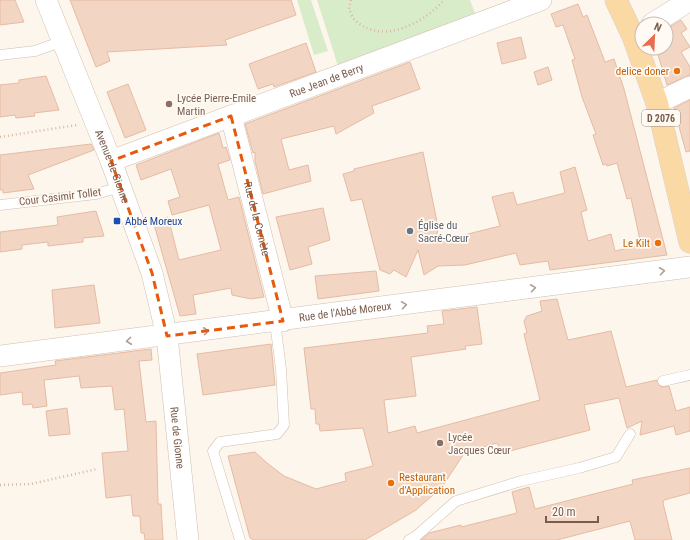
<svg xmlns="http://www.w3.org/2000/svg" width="690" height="540" font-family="'Roboto Condensed',sans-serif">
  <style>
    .green { fill: #d8ecc9 }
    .building { fill: #f3d5c3; stroke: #e6bba3 }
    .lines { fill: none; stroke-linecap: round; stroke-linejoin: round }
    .lane-casing { stroke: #d1beb0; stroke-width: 11 }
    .street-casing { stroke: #d1beb0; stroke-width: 22 }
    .primary-casing { stroke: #dad1cd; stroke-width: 23 }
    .path { stroke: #d9b8a5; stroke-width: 2.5; stroke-dasharray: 1 3; stroke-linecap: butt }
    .lane { stroke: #fff; stroke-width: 10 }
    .street { stroke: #fff; stroke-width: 21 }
    .primary { stroke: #fbd9a5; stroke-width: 22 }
    .oneway { stroke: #af9d94 }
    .marked { fill: none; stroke: #e8590c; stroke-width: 3; stroke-dasharray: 8 5; stroke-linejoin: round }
    .food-dot { fill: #e8710a; stroke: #fffaf3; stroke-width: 1.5 }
    .education-dot { fill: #8d6e63; stroke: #fffaf3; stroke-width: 1.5 }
    .transit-dot { fill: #1a4fb4; stroke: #fffaf3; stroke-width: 1.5 }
    .worship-dot { fill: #6b7280; stroke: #fffaf3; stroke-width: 1.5 }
    .labels { text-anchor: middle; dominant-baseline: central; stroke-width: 3.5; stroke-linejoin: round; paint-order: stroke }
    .shield { fill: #fffaf3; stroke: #a28b7f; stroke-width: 1 }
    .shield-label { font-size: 10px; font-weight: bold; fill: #7a5c4d }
    .food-label { font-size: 11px; fill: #c56008; stroke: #fffaf3; text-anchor: end }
    .street-label { font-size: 11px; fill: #7a5c4d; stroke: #fffaf3 }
    .education-label { font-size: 11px; fill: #785e54; stroke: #fffaf3; text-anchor: start }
    .transit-label { font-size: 11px; fill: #164399; stroke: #fffaf3; text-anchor: start }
    .worship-label { font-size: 11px; fill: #5b616d; stroke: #fffaf3; text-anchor: start }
  </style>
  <rect width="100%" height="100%" fill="#fdf6ec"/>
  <path class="green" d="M297,0H311L328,51L314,55Z
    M317,0H470L475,13L338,66Z"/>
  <path class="building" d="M0,0H15L24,22L0,25Z
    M70,0H291L296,15L225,40L227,45L107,52L110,61L96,67Z
    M578,4L583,17L587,15L605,62L614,59L624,89L667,255L550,270L548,261L520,265L516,253L465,265L438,266L424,275L418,250L406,277L394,270L390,274L380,270L362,199L351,201L343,174L354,171V169L423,152L438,227L436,242L500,226L492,197L513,192L517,205L565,193L560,172L575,167L587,210L581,212L588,241L611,234L615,251L641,245L631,198L627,199L617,163L607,166L606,164L603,165L593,135L596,134L582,97L572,60L575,59L563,25L556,27L551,14Z
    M681,20L687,29L681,33L690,47L681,52L690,67V75L667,85L656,48H666V29Z
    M521,37L526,58L502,64L497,43Z
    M306,43L316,72L274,87L273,84L258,89L249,64Z
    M410,62L420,89L372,106L374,113L336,134L334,126L281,139L289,170L308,165L311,181L263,194L255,161V152L253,153L245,124Z
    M548,67L552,80L538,85L534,72Z
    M46,76L59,110L34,113L35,116L16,118L15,115L0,117V85L19,83V80Z
    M128,84L146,130L125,138L107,92Z
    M690,100V151L686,152L674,108Z
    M219,133L223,148L226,147L230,160L218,164L228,200L239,197L264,297L251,299L232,295L231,288L193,295L196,314L180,316L153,221L168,217L179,260L221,250L209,205L172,215L168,201L180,197L171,169L141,180L136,165Z
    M91,144L94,150L28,175L34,189L3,193V190H0V155Z
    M323,208L330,240L308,247L312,264L290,270L276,217Z
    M96,211L104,236L83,238V242L48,246V242L22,245V249L0,252V232L58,225L57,217Z
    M376,271L379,291L318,299L315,276Z
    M94,285L100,323L55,328L52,290Z
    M557,299L568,340L611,331L626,387L657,380L661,387L669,386L676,411L690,407V431L676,435L674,426L640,435L642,421L627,428L619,398L584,405L590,430L502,453L497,443L465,452L442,487L416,510L365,540H254L250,538L228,456L255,452L267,463L284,476L316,489L346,481L345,473L373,466L363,428L320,431L319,424H316L315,409H311L304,348L428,333L427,326L444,324L442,311L477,307L482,344L465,346L466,349L411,357L416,396L384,400L388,433L415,426L417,433L540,400L524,334L527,333L524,321L527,316L542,311L540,301Z
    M271,344L275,385L203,395L197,354Z
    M151,349L152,360L139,361L146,422L156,421L158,504H161L163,540H145L144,533H141L140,516H133L131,495L106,498L102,453L128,451L124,409L115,410L112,386L81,388L79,376L44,380L47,406L33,408L32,404L23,405L22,392L0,395V373L56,365L55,361Z
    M67,408L70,434L49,436L46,411Z
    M690,468V493L664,500L663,503L672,540H635L630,521L557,540H421L429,533L461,525V527L517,513L512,492L529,487L535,509L633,484L632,480Z"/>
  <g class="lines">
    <defs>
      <path id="lane" d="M0,55L35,51L63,41
        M0,205L96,194L120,187
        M663,381L690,375
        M240,540L213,451L220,442L277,434L284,425L281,369L275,322
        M409,540L415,537L456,501L521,481L579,468L616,457L630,434"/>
      <g id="street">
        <path id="s1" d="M46,0L111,161L152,273L167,336L188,540"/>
        <path d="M652,24L690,0"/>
        <path d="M657,103L690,87"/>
        <path id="s2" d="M231,116L283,321"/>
        <path id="s3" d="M111,161L541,0"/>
        <path id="s4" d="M0,356L690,267"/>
      </g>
      <path id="primary" d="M616,0L633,36L657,103L690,242"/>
    </defs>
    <use href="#lane" class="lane-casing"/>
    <use href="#street" class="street-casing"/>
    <use href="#primary" class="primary-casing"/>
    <path class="path" d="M351,0L349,9C351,13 353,20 357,22C384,45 425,22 444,0
      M0,137L77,125
      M0,485L31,484L97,469"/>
    <use href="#lane" class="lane"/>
    <use href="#street" class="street"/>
    <use href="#primary" class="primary"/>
  </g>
  <defs><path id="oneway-chevron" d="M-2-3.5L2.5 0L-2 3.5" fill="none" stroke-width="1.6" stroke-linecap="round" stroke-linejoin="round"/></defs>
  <g class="oneway">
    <use href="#oneway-chevron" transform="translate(662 271) rotate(-8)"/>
    <use href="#oneway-chevron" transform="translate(533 288) rotate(-8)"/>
    <use href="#oneway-chevron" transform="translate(404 305) rotate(-8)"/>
    <use href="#oneway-chevron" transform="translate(206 331) rotate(-8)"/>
    <use href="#oneway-chevron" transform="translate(129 341) rotate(173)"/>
  </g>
  <path class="marked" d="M231,116L283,321L167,336L152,273L111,161Z"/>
  <g class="food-dot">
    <circle cx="677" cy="71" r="4"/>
    <circle cx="658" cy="243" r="4"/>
    <circle cx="391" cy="483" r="4"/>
  </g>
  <g class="education-dot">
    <circle cx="169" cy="104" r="4"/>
    <circle cx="440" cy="443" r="4"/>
  </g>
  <rect class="transit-dot" x="113" y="217" width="8" height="8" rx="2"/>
  <circle class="worship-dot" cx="410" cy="231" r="4"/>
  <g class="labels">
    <rect class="shield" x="642" y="110" width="38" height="16" rx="3"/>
    <g class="shield-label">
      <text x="661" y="118">D 2076</text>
    </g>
    <g class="food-label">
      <text x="669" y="71">delice doner</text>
      <text x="650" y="243">Le Kilt</text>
      <text x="399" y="477" text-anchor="start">Restaurant<tspan x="399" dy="13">d'Application</tspan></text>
    </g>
    <g class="street-label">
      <text stroke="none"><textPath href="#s3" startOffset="230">Rue Jean de Berry</textPath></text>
      <text stroke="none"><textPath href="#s1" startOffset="179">Avenue de Gionne</textPath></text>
      <text transform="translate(60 197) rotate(-7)">Cour Casimir Tollet</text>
      <text stroke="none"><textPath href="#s2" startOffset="106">Rue de la Comète</textPath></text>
      <text stroke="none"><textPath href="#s4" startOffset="348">Rue de l'Abbé Moreux</textPath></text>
      <text stroke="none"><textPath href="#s1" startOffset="460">Rue de Gionne</textPath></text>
    </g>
    <g class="education-label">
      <text x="177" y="98">Lycée Pierre-Emile<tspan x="177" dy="13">Martin</tspan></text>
      <text x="448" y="437">Lycée<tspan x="448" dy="13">Jacques Cœur</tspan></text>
    </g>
    <g class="transit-label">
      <text x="125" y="221">Abbé Moreux</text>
    </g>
    <g class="worship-label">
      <text x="418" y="225">Église du<tspan x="418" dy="13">Sacré-Cœur</tspan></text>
    </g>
  </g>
  <g transform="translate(654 36) rotate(24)"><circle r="19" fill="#fffaf3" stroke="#cabbb1"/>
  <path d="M0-3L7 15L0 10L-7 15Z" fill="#e76f51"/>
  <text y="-6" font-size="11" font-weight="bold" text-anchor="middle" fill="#7a5c4d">N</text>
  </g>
  <path d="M546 516v6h52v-6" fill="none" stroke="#7a5c4d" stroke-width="2"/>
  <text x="552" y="516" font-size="12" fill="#7a5c4d" stroke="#fffaf3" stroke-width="3" paint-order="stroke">20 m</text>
</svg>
